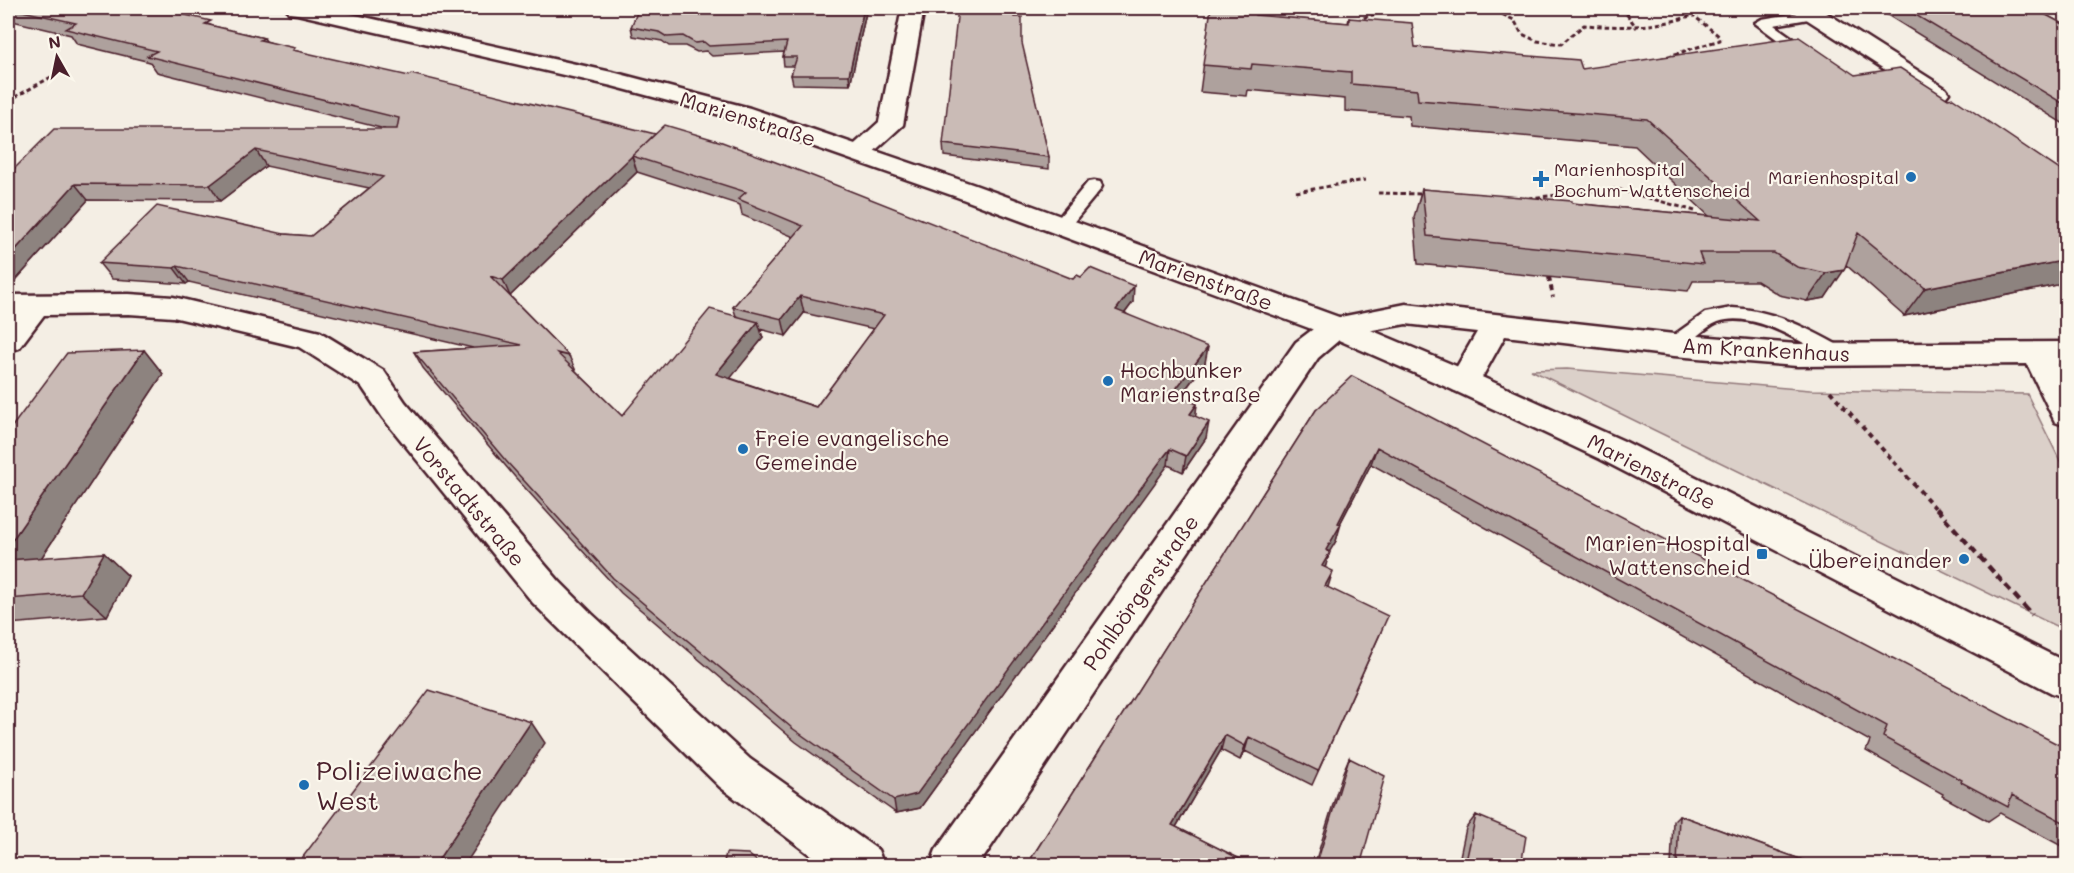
<svg xmlns="http://www.w3.org/2000/svg" width="2074" height="873" font-family="Mali,sans-serif">
  <style>
    .green { fill: #dbd0c9; stroke: #92787a; stroke-width: 1.5 }
    .lines { fill: none; stroke-linecap: round; stroke-linejoin: round }
    .lane-casing { stroke: #4a1f2b; stroke-width: 5 }
    .street-casing { stroke: #4a1f2b; stroke-width: 5 }
    .secondary-casing { stroke: #4a1f2b; stroke-width: 5 }
    .path-far2 { stroke: #4a1f2b; stroke-width: 3; stroke-dasharray: 4.5 3; stroke-linecap: butt }
    .path-far1 { stroke: #4a1f2b; stroke-width: 4; stroke-dasharray: 5 4.5; stroke-linecap: butt }
    .path { stroke: #4a1f2b; stroke-width: 4.5; stroke-dasharray: 8 5; stroke-linecap: butt }
    .lane { fill: #fbf7ec; fill-rule: evenodd }
    .street { fill: #fbf7ec; fill-rule: evenodd }
    .secondary { fill: #fbf7ec; fill-rule: evenodd }
    .wall { fill: #aea19d; stroke: #4a1f2b; stroke-width: 1.5; fill-rule: evenodd }
    .shaded-wall { fill: #8d837f; stroke: #4a1f2b; stroke-width: 1.5 }
    .building { fill: #cabbb6; stroke: #4a1f2b; stroke-width: 1.5 }
    .poi-dot { fill: #1f6fb2; stroke: #fbf7ec; stroke-width: 2 }
    .labels { text-anchor: middle; dominant-baseline: central; stroke-width: 4.5; stroke-linejoin: round; paint-order: stroke }
    .far-poi-label { font-size: 18px; fill: #4a1f2b; stroke: #fbf7ec; text-anchor: start }
    .street-label { font-size: 21px; fill: #4a1f2b; stroke: #fbf7ec }
    .poi-label { font-size: 21px; fill: #4a1f2b; stroke: #fbf7ec; text-anchor: start }
    .near-poi-label { font-size: 26px; fill: #4a1f2b; stroke: #fbf7ec; text-anchor: start }
  </style>
  <rect width="100%" height="100%" fill="#f4eee4"/>
  <filter id="ink" filterUnits="userSpaceOnUse"><feTurbulence type="fractalNoise" baseFrequency=".0167" numOctaves="2"/><feDisplacementMap in="SourceGraphic" scale="12" xChannelSelector="R" yChannelSelector="G"/><feConvolveMatrix kernelMatrix="1 2 1 2 8 2 1 2 1" color-interpolation-filters="sRGB"/></filter>
  <g filter="url(#ink)">
    <path class="green" d="M1567,369L1810,390L2027,394L2066,473V631L1531,370Z"/>
    <g class="lines">
      <defs>
        <path id="lane" d="M1815,10L1822,14L1820,17L1774,25L1811,51L1813,54L1811,57H1801L1755,23L1762,19Z
          M1094,181L1100,182L1102,186L1100,190L1067,230H1055L1052,226L1055,222L1088,182Z
          M1732,308C1774,310 1809,329 1845,349L1848,354L1845,359L1838,361L1831,359C1802,342 1753,310 1718,322C1705,327 1692,341 1681,350L1674,352L1667,350L1664,345L1667,340L1705,313Z"/>
        <path id="street" d="M902,8H924L903,125L868,157L859,160L850,157L846,152L879,122Z
          M1795,8H1819L1945,88L1949,93L1945,98L1937,100L1929,98L1797,13Z
          M129,294L173,297L320,332L384,371L405,402L559,581L592,614L750,759L878,850L884,866H825L720,787L533,603L383,418L362,387L299,347L173,317L129,314L44,315L19,348L8,351V320L12,315H8V295Z
          M1406,304L1674,334L1797,344L2066,342V364H2058L2066,382V426L2055,422L2027,364L1797,366L1674,356L1505,336L1475,390L1464,393L1453,390L1448,382L1477,332L1406,324L1345,335L1318,358L978,866H930L936,850L1296,342L1325,320Z"/>
        <path id="secondary" d="M287,8H324L616,73L750,108L975,185L1347,320L1475,374L1624,441L2066,662V698L2052,693L1600,459L1453,390L1325,334L957,197L732,118L612,86L297,14L289,13Z"/>
      </defs>
      <use href="#lane" class="lane-casing"/>
      <use href="#street" class="street-casing"/>
      <use href="#secondary" class="secondary-casing"/>
      <path class="path-far2" d="M1489,8L1514,20L1522,34L1537,41L1561,44L1584,25C1628,28 1669,28 1709,8
        M1622,8L1637,28
        M1357,21C1381,7 1416,13 1442,13L1447,11L1445,8
        M1653,61L1720,40L1719,36L1694,16
        M8,101L53,76
        M1296,192L1365,180
        M1378,193L1425,194
        M1529,198L1617,189L1695,211"/>
      <path class="path-far1" d="M1549,277L1553,297
        M1830,391L1937,510"/>
      <path class="path" d="M1936,508L2032,615"/>
      <use href="#lane" class="lane"/>
      <use href="#street" class="street"/>
      <use href="#secondary" class="secondary"/>
    </g>
    <path class="wall" d="M8,8H165L213,26L264,38L266,41L296,51L1073,279L1133,302L1125,313L1205,363L1180,397L1197,404L1195,416L1206,438L1183,472L1168,465L1160,475L920,808L896,813L796,742L621,593L515,477L423,368L414,352L473,348L189,282L186,284L112,279L99,263L284,234L311,236L369,188L266,166L220,201L88,200L15,281H8V175L385,129L157,72L150,62L77,44L71,35L8,20ZM637,172L740,205L742,215L794,237L733,307L736,316L622,416L576,371L569,356L510,296ZM804,313L874,329L816,407L730,378L763,338L760,329L786,336Z
      M867,8L850,85L793,84L791,75L794,66H784L783,57L784,52L712,56L706,51L697,52L685,46H669L662,41L633,36L631,27Z
      M1211,8L1255,15L1348,23L1349,18L1415,47L1582,69L1855,75L1948,99L2067,175V283L1904,316L1846,265L1825,298L1807,301L1779,295L1757,281H1693L1688,291L1418,264L1414,217L1422,189L1709,216L1635,146L1410,126L1409,116L1345,111V99L1248,90L1247,96L1200,92Z
      M1876,8H2033L2067,26V126Z
      M1015,17L1049,157V169L944,156L943,144Z
      M144,350L163,374L41,558L104,553L128,576L107,616L8,624V432Z
      M1316,410L2067,749V849L2000,813L1988,821L1942,796L1943,794L1866,751L1870,741L1371,464L1340,524L1336,541L1329,551L1325,568L1328,588L1381,632L1312,785L1245,751L1240,760L1221,750L1176,827L1254,866H1032V857Z
      M1349,758L1360,866H1314L1343,772Z
      M1476,815L1521,866H1458L1466,828Z
      M1679,815L1819,866H1671L1673,821Z"/>
    <path class="shaded-wall" d="M864,8H867L850,85L849,75Z
      M256,150L266,166L220,201L210,185Z
      M632,156L637,172L510,296L503,280Z
      M75,184L88,200L15,281L8,272V258Z
      M2067,260V283L1904,316L1925,288Z
      M177,266L189,282L186,284L174,268Z
      M1844,270L1825,298L1807,301L1826,273Z
      M1134,286L1133,302L1115,326L1116,310Z
      M800,296L804,313L786,336L782,319Z
      M758,322L763,338L721,390L716,374Z
      M1208,347L1205,363L1170,410L1172,394Z
      M144,350L163,374L24,584L8,570V546Z
      M1197,404L1195,421L1190,414Z
      M1209,422L1206,438L1183,472L1186,456Z
      M1377,447L1371,464L1332,539L1338,523Z
      M1170,449L1168,465L920,808L896,813L894,800Z
      M1341,524L1336,541L1321,566L1326,550Z
      M1330,552L1325,568L1322,566Z
      M104,553L128,576L107,616L81,593Z
      M1333,571L1328,587L1320,602L1325,586Z
      M531,722L545,743L464,866H434Z
      M1225,735L1221,750L1169,839L1172,825Z
      M1249,737L1245,751L1240,760L1245,746Z"/>
    <path class="building" d="M9,8H165L181,11L177,13L211,21L205,24L264,38L260,40L295,48L293,50L409,76L411,74L655,134L503,280L490,276L569,356L557,353L622,416L710,309L758,322L716,374L816,407L884,315L800,296L782,319L733,307L803,226L738,199L746,192L632,156L665,125L722,142L805,173L1073,279L1077,275L1081,277L1090,268L1134,286L1116,310L1208,347L1172,394L1197,404L1190,414L1209,422L1186,456L1170,449L1162,459L917,794L894,800L792,728L613,578L506,461L414,352L522,345L177,266L174,268L99,263L157,206L284,234L311,236L383,177L256,150L210,185L75,184L8,258V175L54,129H397L399,118L147,56L157,51L66,29L76,23Z
      M639,8H864L849,75H791L797,57H783L787,42L709,46L704,42L695,43L683,36L667,37L659,32L631,27Z
      M958,8H1015L1014,17H1022V43L1049,157L943,144Z
      M1211,8L1255,11V15L1349,23V18L1412,23L1415,47L1579,60L1582,69L1799,37L1855,75L1900,68L1948,99L1953,98L2067,175V260L1925,288L1858,233L1844,270L1826,273L1797,267L1774,253H1699L1703,264L1427,236L1422,189L1572,201V203L1760,221L1647,119L1418,100L1417,90L1351,84V72L1252,64L1251,69L1203,65Z
      M1904,8H2033L2067,26V106Z
      M144,350L8,546V432L67,353Z
      M1352,376L2067,749V824L2012,795L2008,807L1961,782L1962,780L1883,737L1887,726L1377,447L1338,523L1341,524L1326,550L1330,552L1322,566L1333,571L1325,586L1388,616L1318,771L1249,737L1245,746L1225,735L1172,825L1254,866H1033L1032,857L1316,410Z
      M104,553L81,593L8,599V560Z
      M429,690L531,722L434,866H296Z
      M1349,758L1385,776L1360,866H1316Z
      M1476,815L1526,836L1521,866H1465Z
      M1679,815L1819,866H1677Z
      M726,853L748,854L763,866H723Z"/>
  </g>
  <g class="poi-dot">
    <circle cx="1911" cy="177" r="6"/>
    <path d="M1538 170h6v6h6v6h-6v6h-6v-6h-6v-6h6z"/>
    <circle cx="1108" cy="381" r="6"/>
    <circle cx="743" cy="449" r="6"/>
    <rect x="1756" y="548" width="12" height="12" rx="3"/>
    <circle cx="1964" cy="559" r="6"/>
    <circle cx="304" cy="785" r="6"/>
  </g>
  <g class="labels">
    <g class="far-poi-label">
      <text x="1554" y="169">Marienhospital<tspan x="1554" dy="21">Bochum-Wattenscheid</tspan></text>
      <text x="1899" y="177" text-anchor="end">Marienhospital</text>
    </g>
    <g class="street-label">
      <text transform="translate(748 118) rotate(17)">Marienstraße</text>
      <text transform="translate(1206 279) rotate(20)">Marienstraße</text>
      <text transform="translate(1766 349) rotate(3)">Am Krankenhaus</text>
      <text transform="translate(1652 471) rotate(27)">Marienstraße</text>
      <text transform="translate(470 501) rotate(50)">Vorstadtstraße</text>
      <text transform="translate(1140 592) rotate(-55)">Pohlbörgerstraße</text>
    </g>
    <g class="poi-label">
      <text x="1120" y="369">Hochbunker<tspan x="1120" dy="24">Marienstraße</tspan></text>
      <text x="755" y="437">Freie evangelische<tspan x="755" dy="24">Gemeinde</tspan></text>
      <text x="1750" y="542" text-anchor="end">Marien-Hospital<tspan x="1750" dy="24">Wattenscheid</tspan></text>
      <text x="1952" y="559" text-anchor="end">Übereinander</text>
    </g>
    <g class="near-poi-label">
      <text x="316" y="770">Polizeiwache<tspan x="316" dy="30">West</tspan></text>
    </g>
  </g>
  <rect width="2074" height="873" fill="none" stroke="#fbf7ec" stroke-width="30"/>
  <rect x="15" y="15" width="2044" height="843" fill="none" stroke="#4a1f2b" stroke-width="2" filter="url(#ink)"/>
  <g transform="translate(57 57) rotate(351)" stroke="#fbf7ec" stroke-width="4.5" paint-order="stroke">
  <path d="M0-4.5L10 22L0 15L-10 22Z" fill="#4a1f2b"/>
  <text y="-9" font-size="16" font-weight="bold" text-anchor="middle" fill="#4a1f2b">N</text>
  </g>
</svg>
